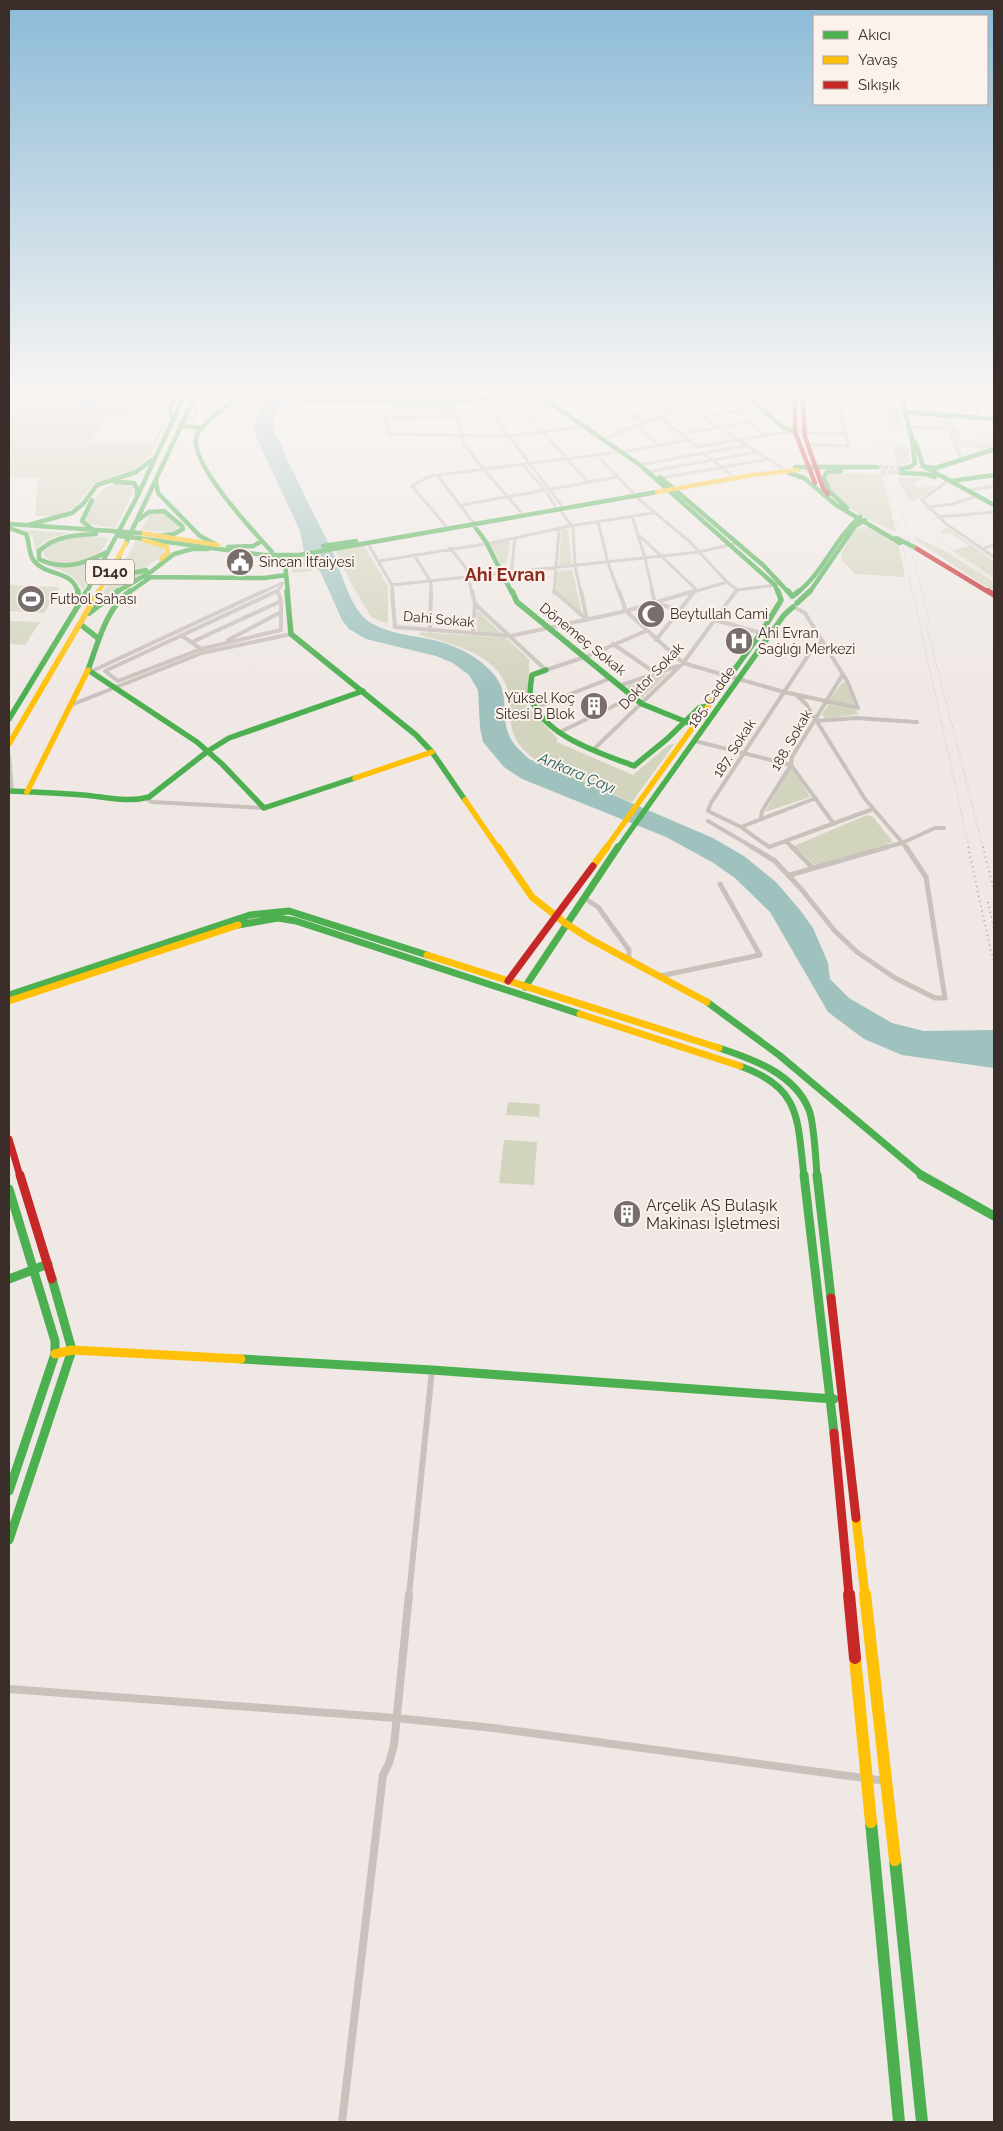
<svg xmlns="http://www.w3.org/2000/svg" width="1003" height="2131" font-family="Raleway,sans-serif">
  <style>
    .green { fill: #d3d4be }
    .plaza { fill: #edded4 }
    .water { fill: #9fc2be }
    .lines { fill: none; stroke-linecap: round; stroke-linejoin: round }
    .secondary-tunnel { stroke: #cbc3bf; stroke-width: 4.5; stroke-dasharray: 4.5 2; stroke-linecap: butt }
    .street-far4 { stroke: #c9c1bc; stroke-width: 3 }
    .street-far3 { stroke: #c9c1bc; stroke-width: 4 }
    .street-far2 { stroke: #c9c1bc; stroke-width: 5 }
    .street-far1 { stroke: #c9c1bc; stroke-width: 6 }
    .street { stroke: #c9c1bc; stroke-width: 8 }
    .fast-far4 { stroke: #4caf50; stroke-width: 4.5 }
    .fast-far3 { stroke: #4caf50; stroke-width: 5.5 }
    .fast-far2 { stroke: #4caf50; stroke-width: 7 }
    .fast-far1 { stroke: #4caf50; stroke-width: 9 }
    .fast { stroke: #4caf50; stroke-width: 12 }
    .slow-far4 { stroke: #ffc107; stroke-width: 4.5 }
    .slow-far3 { stroke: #ffc107; stroke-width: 5.5 }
    .slow-far2 { stroke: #ffc107; stroke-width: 7 }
    .slow-far1 { stroke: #ffc107; stroke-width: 9 }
    .slow { stroke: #ffc107; stroke-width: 12 }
    .jam-far4 { stroke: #c62828; stroke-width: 4.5 }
    .jam-far3 { stroke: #c62828; stroke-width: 5.5 }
    .jam-far2 { stroke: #c62828; stroke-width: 7 }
    .jam-far1 { stroke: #c62828; stroke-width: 9 }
    .jam { stroke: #c62828; stroke-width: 12 }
    .rail-far1 { stroke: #b0aaa7; stroke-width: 1; stroke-dasharray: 0.5 2; stroke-linecap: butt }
    .rail { stroke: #b0aaa7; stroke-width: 2; stroke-dasharray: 1 4; stroke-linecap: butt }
    .fast-bridge { stroke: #4caf50; stroke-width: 4.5 }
    .labels { text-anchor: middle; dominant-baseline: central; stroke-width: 4; stroke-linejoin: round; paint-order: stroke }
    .far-poi-label { font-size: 14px; fill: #3a2d2a; stroke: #fbf2ec; text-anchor: start }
    .far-street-label { font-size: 14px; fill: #3a2d2a; stroke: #fbf2ec }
    .shield { fill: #fbf2ec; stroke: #746864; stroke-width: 1 }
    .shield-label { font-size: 15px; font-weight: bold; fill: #3a2d2a }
    .far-water-label { font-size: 15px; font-style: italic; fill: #1d5d5a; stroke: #fbf2ec }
    .poi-label { font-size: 16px; fill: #3a2d2a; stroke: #fbf2ec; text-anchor: start }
    .far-district-label { font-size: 18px; font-weight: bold; fill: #8c2c20; stroke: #fbf2ec }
  </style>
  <rect width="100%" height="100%" fill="#efe8e4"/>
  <path class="green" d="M9,392H147L134,416H106L91,442L152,443L165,417H169L147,461L137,468L94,483L77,506L66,512L57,516H35L38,478L9,477Z
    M297,392H385V398L379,400L293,397Z
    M884,392H893L905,432L890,431L881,401L887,400Z
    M391,403H452L454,416L391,415Z
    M947,418L954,419L955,428H959L961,440L979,441L988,445L994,443V447L979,451L970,447H958Z
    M894,445L908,446L909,461L907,464L897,466Z
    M834,473L882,474L896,532C874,522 826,503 828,475Z
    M897,477L926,478L914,483L915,485L918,488L934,486C928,494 919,501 909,501Z
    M121,482L132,484L134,491L115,528L89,524L85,520L86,516C97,498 98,486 121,482Z
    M165,513L178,525L179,528L177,531L167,533L140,530L150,514Z
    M861,527H870L898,542L905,577L855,574L841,559C841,549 849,543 851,533Z
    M948,528L994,561V578L952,550L969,546L951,533L941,534L939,532H943L942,529Z
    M568,529L572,565L559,566L561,530Z
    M25,530L71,533C56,536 40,539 36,554L33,537Z
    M88,536L109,538C106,544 103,550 97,554C85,564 54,569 44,555V549L56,540Z
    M917,538L947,552L994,582V592L915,540Z
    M135,541L157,543L164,548V554C151,564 139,575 122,568Z
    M510,541L507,563L501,564L489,544Z
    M364,546L388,586V624L371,617L352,585L335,551Z
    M101,557L83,590C75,573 60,570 43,564L62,567Z
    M305,557L312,568V571L292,573L291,560Z
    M572,569L582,614L556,593L557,571Z
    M115,570L124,575L145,573L99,601Z
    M9,585L60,587L44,613L9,611Z
    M477,610L502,634L479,633L477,631Z
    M9,621L40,622L25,645L9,644Z
    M420,632L506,638L529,659V708L557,738V742L633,775L666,747L675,743L632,802C603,792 543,772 523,749C510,734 510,722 510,703C508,657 456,644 419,635Z
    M668,673L642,698L627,688L628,686Z
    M845,682L855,706L829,701L842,683Z
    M829,704L856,710L858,714L825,719L822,714Z
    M790,769H793L810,797L765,812Z
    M867,815L873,817L893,842L816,866L794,846Z
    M508,1102L540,1104L539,1117L506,1115Z
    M504,1140L537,1142L534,1185L499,1183Z"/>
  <path class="plaza" d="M975,427L994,429V443L988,445L976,441Z"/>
  <path class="water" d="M276,392H297L274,417L273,428C291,468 310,508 331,548C342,570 349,610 371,623C387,632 401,634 418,637C445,641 469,650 489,669C512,692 500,708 508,733C512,744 521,751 529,759L713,838L744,856L776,882L800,910L813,928L828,963L830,979L849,998L892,1023L924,1031L994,1030V1068L902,1055L864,1039L828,1012L770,912L735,878L712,862L666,837L522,779L504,767L483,742L480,728L478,690L469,675L453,663L436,656L366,639L349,629L342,620L321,573L304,552L300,531L255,434C252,417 264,403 276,392Z
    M82,395L108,397L97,402L96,405L74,412L80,405L74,403Z"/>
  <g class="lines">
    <path class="secondary-tunnel" d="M877,467L901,468
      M797,470H821
      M881,472L901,473"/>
    <path class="street-far4" d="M388,392L386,412L388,417
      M448,392L465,445L480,465L521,512
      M476,392L561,505
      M570,392L644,421
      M639,392L670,412
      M674,392L703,417L782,468
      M704,392L728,412
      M920,392L927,413
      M936,392L943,415L960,456
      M959,392V416
      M611,396L642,418
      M592,400L632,392
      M519,409L542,431L588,482
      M737,411L765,435
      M491,413L544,405L569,392
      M659,416L697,447
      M458,417L384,418L389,434L507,436L589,426
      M703,417L760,407
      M977,417L985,392
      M184,420L193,419L198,409L191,406
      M635,425L658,445
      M910,427L949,428
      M795,432L846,434
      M681,434L750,422
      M608,437C659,416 709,399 764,392
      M808,445L849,446L835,392
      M696,447L790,431
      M703,453L730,474
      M596,454L633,493
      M522,464L545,490L555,506
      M644,464L749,445
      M653,471L758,452
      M438,476L472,521
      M661,478L770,459
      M946,482L922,500L945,523L994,557
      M967,491L994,486
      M635,496L689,541L727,582L737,590L735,593
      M462,505L617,477
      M928,507L952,504L978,496
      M559,509L573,527L575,566L581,593
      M632,516L645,558L653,593
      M938,517L994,512
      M598,521L608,563L619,593
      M445,525L412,486L431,476L628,451L689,440
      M640,536L698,591
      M368,544L392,585L393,593
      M450,548L466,568L472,593
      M982,549L994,545
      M414,555L431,582V593
      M379,561L491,543L570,526L653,513
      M511,574L515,538
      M392,585L699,552L738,543
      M737,590L775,585
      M278,591L283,583
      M261,593L282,583
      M275,593L278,591
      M554,593L559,529
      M690,593L727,582"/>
    <path class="street-far3" d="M277,591L105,671L118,681L201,649L281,630V601L278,591
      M392,591L395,627L511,636L626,611L694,591
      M472,591L475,604L546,670L585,657L646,631
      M554,591L586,619
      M581,591L587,620
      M619,591L626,611L683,663L784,692L858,708
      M652,591L655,603L761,633
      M794,607L805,613L847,681L858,708
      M430,631L431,591
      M473,634L475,604
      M181,635L201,649
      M228,640L281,612
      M656,640L694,592
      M822,641L813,648L711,803L708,811L741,827L769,847L873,809
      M192,642L281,601
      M613,644L657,674
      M92,671L264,591
      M622,685L678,666
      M795,694L806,704L865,799L907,848
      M71,705L202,653L291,634
      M535,708L611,678
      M816,721L856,718L917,722
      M558,733L632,697
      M695,741L791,765L834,824
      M594,749L683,663L736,591
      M9,756L12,792
      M145,798L152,802L264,808
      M761,818L762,811L791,765L792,757L843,674
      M708,821L754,848
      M741,827L816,798
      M786,841L793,848
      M883,848L902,843L935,828H944"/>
    <path class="street-far2" d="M752,847L775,861L802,890L834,930L857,952L895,978L935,998H945L926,877L906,847
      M792,847L813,868
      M790,875L887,847
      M584,898L598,907L629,950V961
      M660,976L760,955L720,884"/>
    <path class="street-far1" d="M409,1595L432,1370"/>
    <path class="street" d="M9,1689L396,1718L494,1728L886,1781
      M342,2122L383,1775L389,1763L394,1745L409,1594"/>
    <path class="fast-far4" d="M246,392C233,402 199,422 196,439C192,466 254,532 272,552
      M534,392L640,465L775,585L778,593
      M742,392L783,427L795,432
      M900,392L912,439
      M244,394L303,400L454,402L535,392
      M905,412L994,419
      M174,419L169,410L177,392
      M181,426L203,428
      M912,439L916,444L923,466L994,505
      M795,467H877
      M926,467L936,468L992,450
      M901,469L910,467L915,463L912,441
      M841,471L827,472L824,477L829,491L847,508
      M789,473L804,478L836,505L900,543
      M901,473L925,474L935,477
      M660,477L764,566L789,593
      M156,481L158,493L200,536L215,544
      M952,481L994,475
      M115,482L134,483L137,488V495
      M92,500L82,521L92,529
      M138,520L149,512L164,511L182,526L183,529L174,534L159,536
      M9,524L112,531
      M473,524L486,542L512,593
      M28,525L72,513L83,504L97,485L136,472L152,460
      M9,528L26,534C30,542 28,554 34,561C47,577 74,570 78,593
      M96,534C75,535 55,536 39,551V559C63,571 84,564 107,552
      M137,538L264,555H299L657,492
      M126,543L197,392
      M323,546L356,541
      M228,547L253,546L262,541
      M279,556L285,563L288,593
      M119,557L118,566C127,575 135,573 146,570
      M146,577L264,578L286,575
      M86,593L137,497L186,392
      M115,593L152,571L174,554L192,549H208
      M128,593L151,577
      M797,593C824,572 834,539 860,517
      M809,593L855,526L865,520"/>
    <path class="fast-far3" d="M78,591V602
      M130,591C106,608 98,643 88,670L197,742L222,764L264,808L355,778
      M287,591L291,634L416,735L432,752L465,800
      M512,591L517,602L642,704L694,725
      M778,591L781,600
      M788,591L792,596
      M793,596L799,591
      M797,603L810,591
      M89,613L118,591
      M80,624L99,639
      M546,670L532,675C531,682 529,691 531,698C543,736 600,753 634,766L667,739L699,708L707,706
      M729,677L761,633L780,602
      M9,719L87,591
      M9,791C34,792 59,793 83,795C106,797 127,803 149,797L208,751L229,738L363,691
      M618,848L784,615L793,607"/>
    <path class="fast-far2" d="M238,925L278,918L296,921L580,1014
      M525,987L618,847
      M9,995L250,915L289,911L427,955
      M707,1002L779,1055L923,1176
      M719,1048C753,1059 795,1074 809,1110C814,1122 816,1161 817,1176
      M740,1066C802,1088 797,1119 804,1176"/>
    <path class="fast-far1" d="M804,1175L834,1433
      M817,1175L831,1298
      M921,1175L994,1216
      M9,1189L55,1341V1354L9,1491
      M9,1279L48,1264
      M241,1359L432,1370L834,1399
      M9,1540L72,1350L52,1279"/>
    <path class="fast" d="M871,1822L899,2122
      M895,1860L922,2122"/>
    <path class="slow-far4" d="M657,492L752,475L797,470
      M140,533L218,545
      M144,540L167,547L168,553L161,559
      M98,593L126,543"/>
    <path class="slow-far3" d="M9,744L99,591
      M355,778L432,752
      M27,792L88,670
      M465,800L498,848
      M606,848L729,677"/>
    <path class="slow-far2" d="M498,847L532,897L565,923L590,939L707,1002
      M593,866L607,847
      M427,955L719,1048
      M9,1001L238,925
      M580,1014L740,1066"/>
    <path class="slow-far1" d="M55,1354L72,1350L241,1359
      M856,1518L865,1595"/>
    <path class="slow" d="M865,1594L895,1860
      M855,1658L871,1822"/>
    <path class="jam-far4" d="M795,392V432L815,483
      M802,392L805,437L823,488L828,494
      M914,547L990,593"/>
    <path class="jam-far3" d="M988,591L994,595"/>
    <path class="jam-far2" d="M508,981L593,866
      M9,1139L20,1176"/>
    <path class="jam-far1" d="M20,1175L52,1279
      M831,1298L856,1518
      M834,1433L849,1595"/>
    <path class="jam" d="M849,1594L855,1658"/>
    <path class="rail-far1" d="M862,392L900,535L969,848
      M872,392L886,463
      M888,456L931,628
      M901,495C924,532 957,556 994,580
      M926,623L983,848"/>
    <path class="rail" d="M968,847L994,965
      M983,847L994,891
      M988,902L994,929"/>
    <path class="fast-bridge" d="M112,531L140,533
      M119,536L137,538
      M896,538L914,547"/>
  </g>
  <linearGradient id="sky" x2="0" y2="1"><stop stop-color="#8bbad7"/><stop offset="0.57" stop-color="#f8f5f3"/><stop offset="1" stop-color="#f8f5f3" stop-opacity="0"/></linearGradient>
  <rect width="1003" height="690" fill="url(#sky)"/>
  <defs>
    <symbol id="civic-disc" viewBox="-11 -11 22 22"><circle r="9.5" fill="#796e6b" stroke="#fbf2ec"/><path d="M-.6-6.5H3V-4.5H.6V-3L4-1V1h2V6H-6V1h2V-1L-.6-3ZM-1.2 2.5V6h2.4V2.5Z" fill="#fff"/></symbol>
    <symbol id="stadium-disc" viewBox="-11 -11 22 22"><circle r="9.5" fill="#796e6b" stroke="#fbf2ec"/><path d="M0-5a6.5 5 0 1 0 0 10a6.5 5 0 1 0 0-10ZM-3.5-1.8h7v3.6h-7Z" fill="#fff"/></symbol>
    <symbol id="mosque-disc" viewBox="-11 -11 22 22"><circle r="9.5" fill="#796e6b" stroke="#fbf2ec"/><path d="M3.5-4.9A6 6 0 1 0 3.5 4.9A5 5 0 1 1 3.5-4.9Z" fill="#fff"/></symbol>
    <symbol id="hospital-disc" viewBox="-11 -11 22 22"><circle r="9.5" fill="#796e6b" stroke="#fbf2ec"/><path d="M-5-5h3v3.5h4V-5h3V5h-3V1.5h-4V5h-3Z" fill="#fff"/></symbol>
    <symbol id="building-disc" viewBox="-11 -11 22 22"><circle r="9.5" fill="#796e6b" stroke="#fbf2ec"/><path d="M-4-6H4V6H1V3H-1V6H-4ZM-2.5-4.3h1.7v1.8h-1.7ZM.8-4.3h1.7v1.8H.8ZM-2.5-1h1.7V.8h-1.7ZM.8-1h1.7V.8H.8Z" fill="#fff"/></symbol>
  </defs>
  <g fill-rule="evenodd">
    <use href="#civic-disc" x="224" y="546" width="32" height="32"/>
    <use href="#stadium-disc" x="15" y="583" width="32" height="32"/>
    <use href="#mosque-disc" x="635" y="598" width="32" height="32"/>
    <use href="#hospital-disc" x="723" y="625" width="32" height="32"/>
    <use href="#building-disc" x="578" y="690" width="32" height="32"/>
    <use href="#building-disc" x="611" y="1198" width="32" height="32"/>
  </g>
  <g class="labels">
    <g class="far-poi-label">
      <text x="259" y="562">Sincan İtfaiyesi</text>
      <text x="50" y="599">Futbol Sahası</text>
      <text x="670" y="614">Beytullah Cami</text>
      <text x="758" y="633">Ahi Evran<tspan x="758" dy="16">Sağlığı Merkezi</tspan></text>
      <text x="575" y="698" text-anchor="end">Yüksel Koç<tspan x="575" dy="16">Sitesi B Blok</tspan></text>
    </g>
    <g class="far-street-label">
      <text transform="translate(439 619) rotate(5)">Dahi Sokak</text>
      <text transform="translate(583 639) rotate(39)">Dönemeç Sokak</text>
      <text transform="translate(651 676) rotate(-46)">Doktor Sokak</text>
      <text transform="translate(711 697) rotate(-55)">185. Cadde</text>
      <text transform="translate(791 740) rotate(-60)">188. Sokak</text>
      <text transform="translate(734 748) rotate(-57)">187. Sokak</text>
    </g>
    <rect class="shield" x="86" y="559.5" width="48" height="25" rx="4"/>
    <g class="shield-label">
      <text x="110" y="572">D140</text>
    </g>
    <g class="far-water-label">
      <text transform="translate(577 773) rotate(23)">Ankara Çayı</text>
    </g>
    <g class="poi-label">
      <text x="646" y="1205">Arçelik AŞ Bulaşık<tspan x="646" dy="18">Makinası İşletmesi</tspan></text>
    </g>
    <g class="far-district-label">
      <text x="505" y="574">Ahi Evran</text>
    </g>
  </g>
  <rect width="1003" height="2131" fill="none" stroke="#3a2d2a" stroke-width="20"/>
  <rect x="813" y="15" width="175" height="90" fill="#fbf2ec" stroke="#aea39e"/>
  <rect x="823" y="31" width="25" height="8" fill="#4caf50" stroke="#aea39e"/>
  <text x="858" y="40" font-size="15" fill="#3a2d2a">Akıcı</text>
  <rect x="823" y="56" width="25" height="8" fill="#ffc107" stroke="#aea39e"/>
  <text x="858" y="65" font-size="15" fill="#3a2d2a">Yavaş</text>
  <rect x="823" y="81" width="25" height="8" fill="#c62828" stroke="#aea39e"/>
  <text x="858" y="90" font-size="15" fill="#3a2d2a">Sıkışık</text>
</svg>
